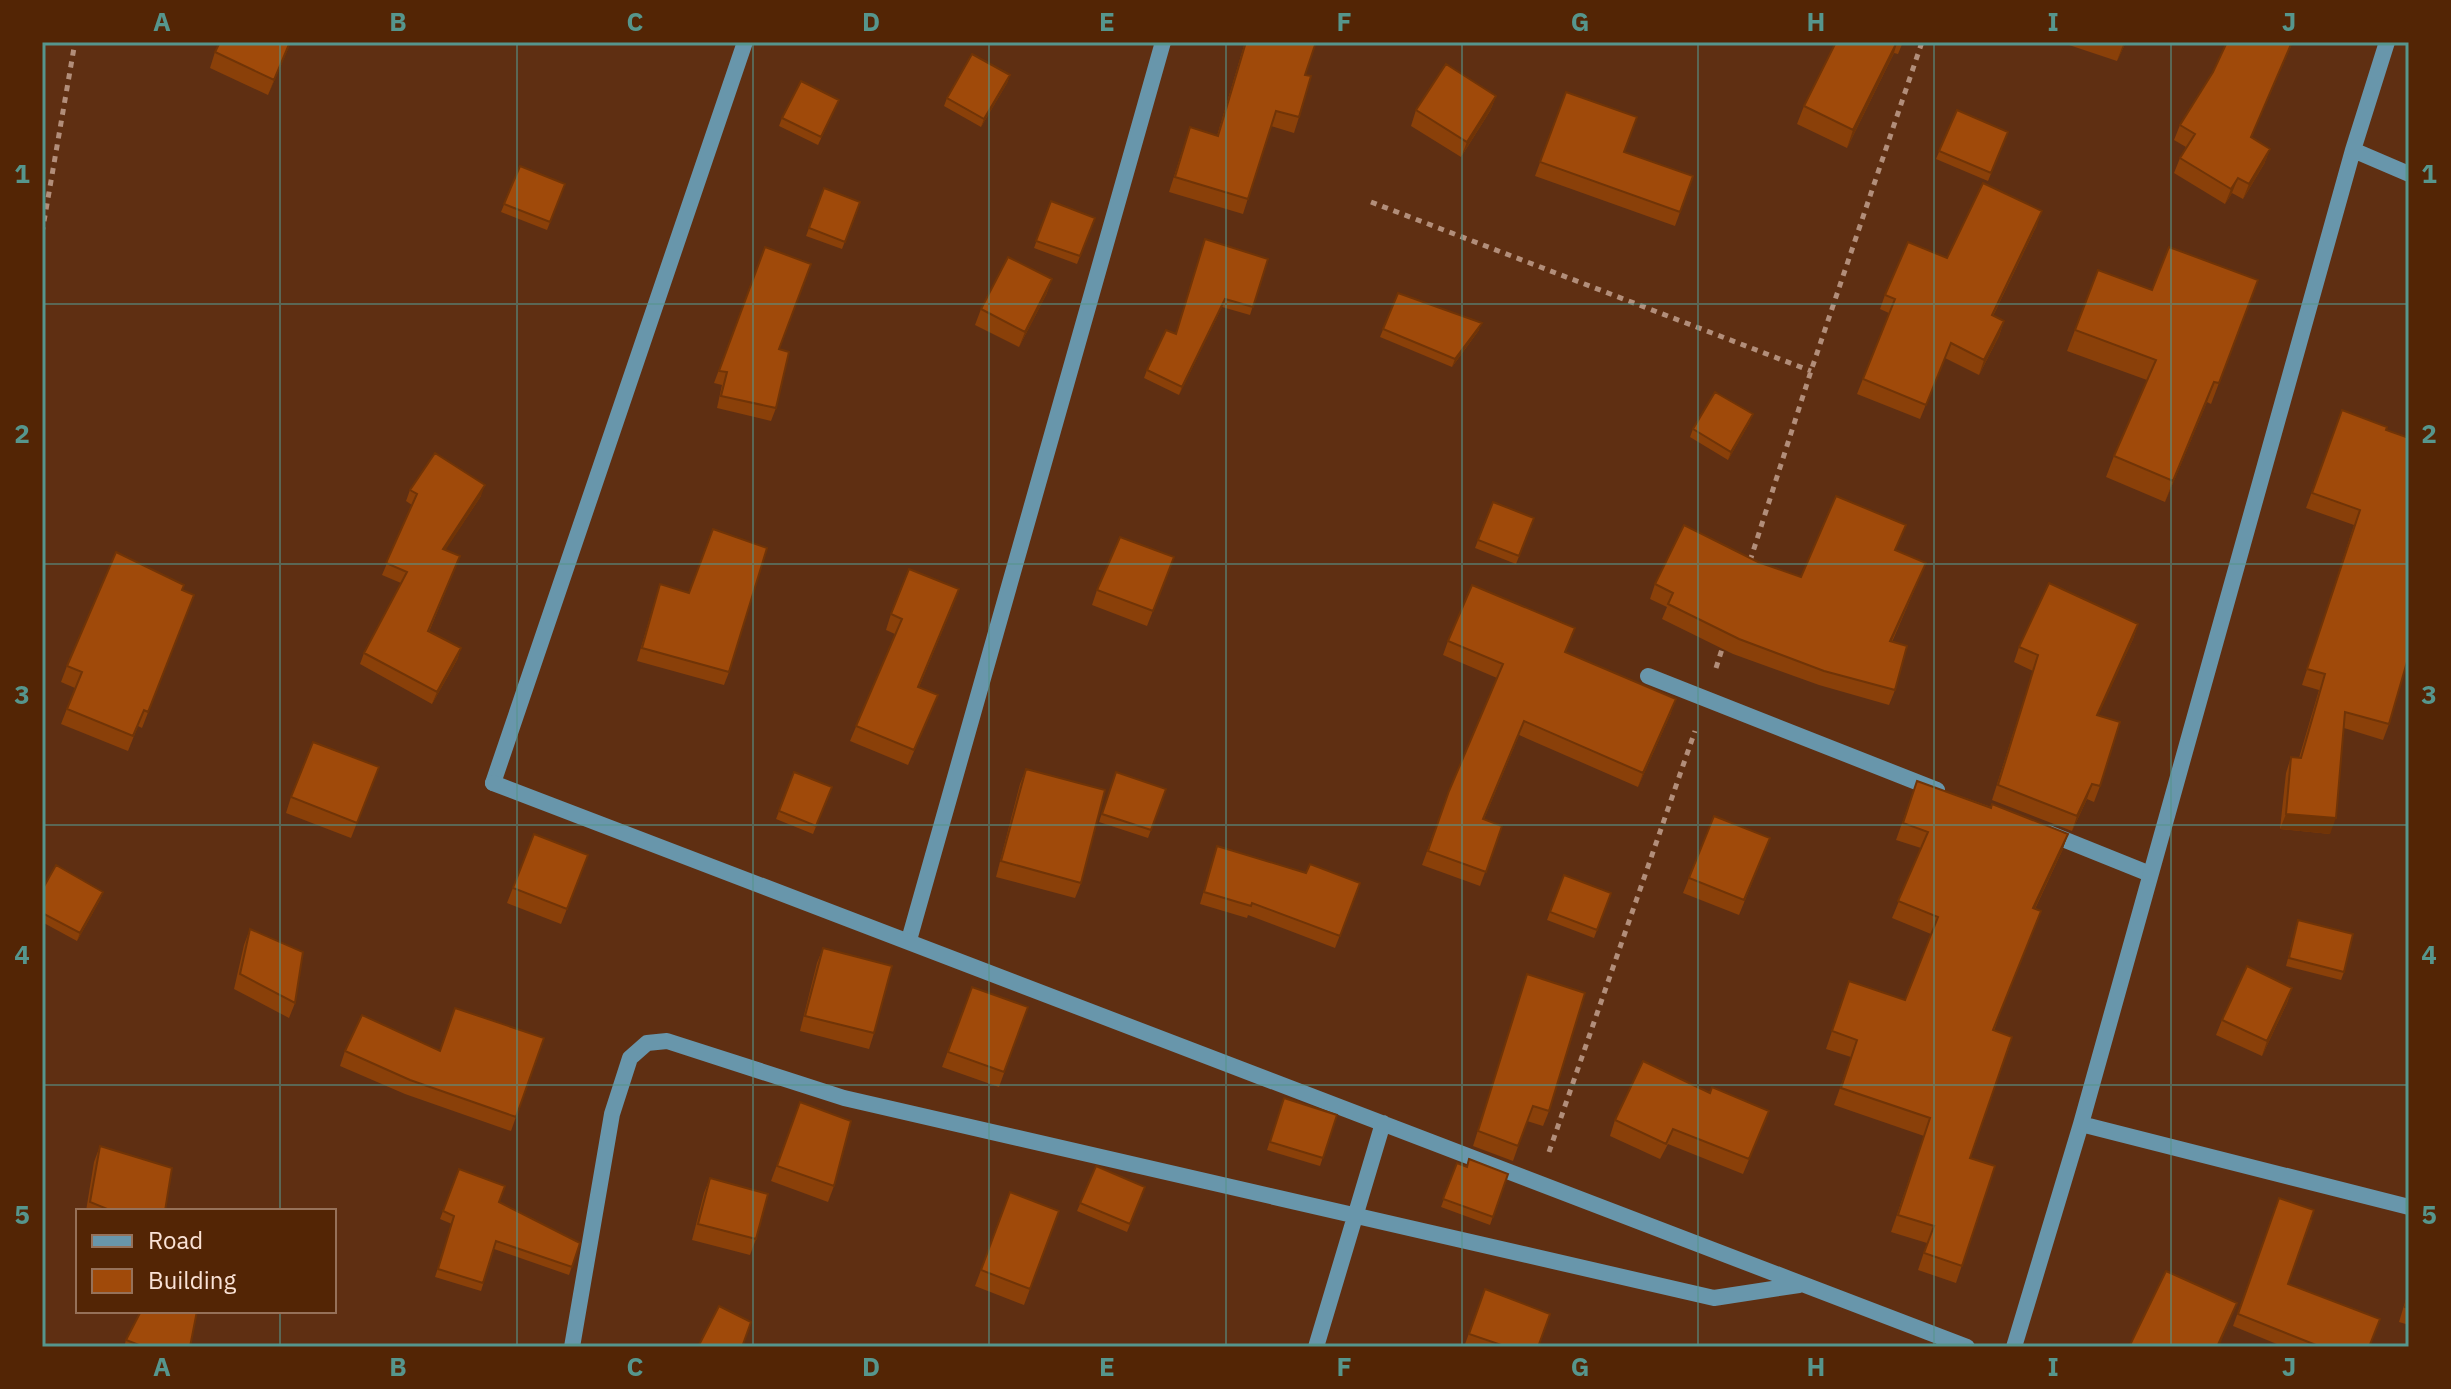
<svg xmlns="http://www.w3.org/2000/svg" width="2451" height="1389" font-family="'IBM Plex Sans',sans-serif">
  <style>
    .lines { fill: none; stroke-linecap: round; stroke-linejoin: round }
    .path { stroke: #b28e7a; stroke-width: 5; stroke-dasharray: 6 6; stroke-linecap: butt }
    .service { stroke: #6896ab; stroke-width: 16 }
    .minor { stroke: #6896ab; stroke-width: 16 }
    .wall { fill: #8a4009 }
    .shaded-wall { fill: #703407 }
    .building { fill: #a04a0a; stroke: #703407; stroke-width: 2 }
    .grid { fill: none; stroke: #56968d; stroke-width: 2; stroke-opacity: 0.55 }
    .neatline { fill: none; stroke: #56968d; stroke-width: 3 }
    .grid-label { font-size: 26px; text-anchor: middle; font-weight: bold; fill: #56968d }
  </style>
  <rect width="100%" height="100%" fill="#5f2f12"/>
  <g class="lines">
    <path class="path" d="M1371,202L1811,371
      M42,233L75,42
      M1750,561L1811,371L1922,42
      M1716,668L1724,643
      M1549,1152L1695,731"/>
    <path class="service" d="M1648,676L1937,790
      M493,783L745,42
      M2048,833L2150,874
      M909,940L1163,42"/>
    <path class="minor" d="M2353,150L2409,174
      M493,783L1967,1347
      M2081,1124L2409,1207
      M572,1347L612,1114L630,1058L647,1043L667,1041L844,1098L1714,1298L1799,1285
      M1316,1347L1383,1123
      M2014,1347L2081,1124L2353,150L2387,42"/>
  </g>
  <path class="wall" d="M291,42L268,95L210,68L215,52Z
    M1245,42H1316L1305,75L1299,117L1294,133L1271,126L1243,214L1169,192L1190,127L1217,136Z
    M1836,42H1903L1898,54L1894,53L1847,148L1797,124L1804,106Z
    M2060,42H2126L2117,61Z
    M1010,75L1007,83L981,127L944,106L947,98Z
    M1566,92L1624,152L1693,176L1675,226L1535,176Z
    M1496,96L1490,111L1461,157L1411,126L1416,110Z
    M839,100L818,145L779,126L782,118Z
    M1957,110L2008,132L1988,181L1936,159Z
    M2180,125L2251,138L2270,149L2264,164L2243,199L2232,193L2225,204L2174,173L2180,158L2186,147L2174,140Z
    M520,166L565,184L547,230L501,212Z
    M824,188L860,202L842,249L806,236Z
    M1051,201L1095,218L1077,264L1034,248Z
    M2037,225L1993,316L2004,321L1999,336L1979,375L1945,358L1920,419L1857,394L1889,313L1880,309L1885,295L1947,258Z
    M765,247L779,349L776,408L771,421L717,408L722,385L714,383Z
    M1268,259L1250,315L1222,307L1179,395L1144,378L1147,370L1175,334Z
    M2098,270L2152,290L2258,280L2211,404L2207,402L2165,502L2106,477L2114,456L2147,380L2067,351Z
    M1052,279L1046,295L1019,347L975,325L981,309Z
    M1398,293L1479,330L1452,367L1380,337Z
    M2342,410L2386,430L2389,724L2383,740L2344,728L2330,834L2280,829L2286,773L2291,757L2299,758L2319,690L2302,685L2354,525L2306,508Z
    M1750,422L1728,460L1690,437L1693,429Z
    M410,490L481,496L445,550L460,556L429,632L461,648L457,660L432,704L360,664L364,653L401,583L382,575L412,505L406,501Z
    M1493,502L1534,518L1516,564L1475,548Z
    M1896,550L1926,563L1892,642L1895,690L1889,705L1819,685L1733,654L1662,619L1667,607L1650,599L1655,584L1758,562L1801,577Z
    M1174,557L1147,626L1092,605L1097,590Z
    M660,584L729,672L724,685L637,661Z
    M182,590L194,595L142,728L138,726L128,751L61,724L75,688L61,682L67,666Z
    M953,605L919,687L932,710L908,765L850,741L895,634L886,630L891,614Z
    M2138,624L2133,639L2098,715L2100,786L2094,802L2087,799L2072,831L1992,800L2033,671L2014,662L2019,647Z
    M1448,641L1566,652L1671,713L1638,787L1519,735L1484,819L1502,826L1480,886L1422,865L1449,791L1497,678L1443,655Z
    M379,767L351,838L286,813L291,797Z
    M1026,769L1081,883L1075,898L996,877L1020,784Z
    M794,772L832,787L813,834L776,819Z
    M1116,772L1166,789L1148,838L1099,822Z
    M1917,781L2068,834L2062,851L2035,909L1994,1031L1970,1158L1995,1166L1956,1283L1918,1270L1927,1243L1891,1232L1924,1136L1834,1105L1851,1057L1826,1049L1849,981L1905,1000L1931,934L1892,918L1921,848L1896,840Z
    M534,834L588,855L561,924L507,903Z
    M1217,846L1306,873L1360,883L1335,948L1248,915L1247,918L1200,904Z
    M1764,853L1739,915L1683,893L1689,878Z
    M1564,875L1611,893L1594,938L1547,920Z
    M42,890L103,892L100,900L77,941L42,922Z
    M2298,920L2344,972L2341,980L2286,966Z
    M250,929L295,1003L289,1018L234,989L244,945Z
    M823,948L874,1033L869,1049L800,1031L817,963Z
    M1527,974L1549,1111L1543,1126L1527,1121L1513,1161L1473,1146Z
    M972,987L1028,1007L999,1087L942,1067Z
    M2292,988L2287,1003L2262,1056L2216,1035L2222,1020Z
    M544,1038L511,1131L405,1094L340,1066L345,1051H440Z
    M1710,1093L1769,1111L1743,1174L1668,1144L1660,1159L1610,1136L1615,1120Z
    M1284,1098L1337,1115L1320,1166L1267,1150Z
    M800,1102L834,1186L828,1202L771,1181Z
    M100,1146L165,1211H86L94,1162Z
    M1457,1163L1467,1167L1508,1174L1490,1225L1441,1207Z
    M1096,1166L1145,1187L1127,1232L1077,1211Z
    M459,1169L499,1202L580,1243L569,1275L494,1249L481,1291L435,1277L452,1224L440,1219Z
    M710,1178L756,1239L750,1255L692,1240L704,1193Z
    M1010,1192L1059,1211L1024,1305L975,1286Z
    M2279,1198L2288,1284L2369,1347H2284L2233,1326Z
    M1485,1289L1538,1347H1464Z
    M2409,1289V1325L2399,1322Z
    M126,1340L190,1347H124Z"/>
  <path class="shaded-wall" d="M290,42H291L268,95L274,80Z
    M1897,42L1894,53L1847,148L1853,130Z
    M2124,42H2126L2117,61Z
    M2292,42H2293L2245,152L2251,137Z
    M1010,75L1007,83L981,127L984,119Z
    M1496,96L1490,111L1461,157L1467,142Z
    M2270,149L2264,164L2243,199L2249,184Z
    M2238,178L2232,193L2225,204L2231,189Z
    M2042,211L2037,225L1986,329L1992,315Z
    M1052,279L1046,295L1019,347L1025,332Z
    M1225,299L1222,307L1179,395L1182,387Z
    M2004,321L1999,336L1979,375L1984,360Z
    M1482,323L1479,330L1452,367L1455,359Z
    M2214,382L2207,402L2165,502L2173,481Z
    M1753,414L1750,422L1728,460L1731,452Z
    M485,485L481,496L439,560L443,549Z
    M1926,563L1920,577L1885,656L1890,641Z
    M2138,624L2133,639L2092,730L2097,715Z
    M461,648L457,660L432,704L437,692Z
    M1676,699L1671,713L1638,787L1643,773Z
    M2092,784L2087,799L2072,831L2077,816Z
    M2286,814L2336,818L2330,834L2280,829Z
    M2068,834L2062,851L2027,925L2033,908Z
    M103,892L100,900L77,941L80,933Z
    M2292,988L2287,1003L2262,1056L2267,1041Z
    M2237,1303L2219,1347H2217Z"/>
  <path class="building" d="M220,42H290L274,80L215,52Z
    M1246,42H1316L1305,75L1311,76L1299,117L1276,111L1248,199L1175,177L1190,127L1218,136Z
    M1836,42H1897L1853,130L1804,106Z
    M2227,42H2292L2251,137L2270,149L2249,184L2238,178L2231,189L2180,158L2195,134L2180,125L2213,72Z
    M972,54L1010,75L984,119L947,98Z
    M1446,64L1496,96L1467,142L1416,110Z
    M801,81L839,100L821,137L782,118Z
    M1566,92L1637,117L1624,152L1693,176L1680,212L1540,162Z
    M1957,110L2008,132L1991,173L1939,151Z
    M520,166L565,184L550,222L504,204Z
    M1983,183L2042,211L1992,315L2004,321L1984,360L1951,343L1926,405L1863,379L1895,299L1885,295L1908,242L1947,258Z
    M824,188L860,202L845,242L809,228Z
    M1051,201L1095,218L1080,256L1036,241Z
    M1205,239L1268,259L1253,307L1225,299L1182,387L1147,370L1166,330L1176,334Z
    M765,247L811,264L779,349L789,352L776,408L721,396L727,372L719,371Z
    M2169,247L2258,280L2219,383L2214,382L2173,481L2114,456L2156,360L2075,330L2098,270L2152,290Z
    M1008,257L1052,279L1025,332L981,309Z
    M1398,293L1482,323L1455,359L1383,329Z
    M1715,392L1753,414L1731,452L1693,429Z
    M2342,410L2387,427L2386,430L2409,438V655L2389,724L2345,712L2336,818L2286,814L2291,757L2301,758L2325,674L2307,669L2360,510L2312,493Z
    M435,453L485,485L443,549L460,556L428,631L461,648L437,692L364,653L407,572L386,563L417,494L410,490Z
    M1836,496L1906,525L1895,550L1926,563L1890,641L1907,646L1895,690L1824,671L1739,639L1668,604L1673,593L1655,584L1684,525L1758,562L1801,577Z
    M1493,502L1534,518L1519,556L1478,540Z
    M713,529L767,548L729,672L642,648L660,584L689,593Z
    M1120,537L1174,557L1153,611L1097,590Z
    M116,552L184,585L182,590L194,595L148,712L144,710L133,736L67,709L82,672L67,666Z
    M909,569L959,589L918,687L938,695L914,750L856,726L902,619L891,614Z
    M2049,583L2138,624L2097,715L2120,722L2100,786L2092,784L2077,816L1998,785L2038,655L2019,647Z
    M1472,585L1575,628L1565,652L1676,699L1643,773L1524,721L1483,819L1502,826L1486,872L1428,851L1449,791L1503,664L1448,641Z
    M313,742L379,767L357,823L291,797Z
    M1026,769L1105,790L1081,883L1001,861Z
    M794,772L832,787L816,826L779,811Z
    M1116,772L1166,789L1151,830L1102,814Z
    M1917,781L1991,808L1992,804L2068,834L2033,908L2041,911L1993,1030L2012,1037L1970,1158L1995,1166L1962,1266L1924,1253L1934,1226L1898,1215L1930,1118L1841,1088L1857,1040L1832,1031L1849,981L1905,1000L1938,917L1898,901L1928,832L1903,823Z
    M1714,816L1770,838L1744,900L1689,878Z
    M534,834L588,855L567,909L513,888Z
    M1217,846L1306,873L1310,864L1360,883L1340,936L1252,903L1251,906L1204,892Z
    M56,865L103,892L80,933L42,913V890Z
    M1564,875L1611,893L1597,930L1550,912Z
    M2298,920L2353,934L2344,972L2289,958Z
    M250,929L303,952L295,1003L240,974Z
    M823,948L892,966L874,1033L805,1016Z
    M2247,966L2292,988L2267,1041L2222,1020Z
    M1527,974L1585,993L1549,1111L1533,1106L1518,1146L1478,1131Z
    M972,987L1028,1007L1004,1072L948,1052Z
    M455,1008L544,1038L516,1117L410,1080L345,1051L362,1015L440,1051Z
    M1643,1061L1710,1093L1712,1087L1769,1111L1749,1159L1673,1129L1666,1144L1615,1120Z
    M1284,1098L1337,1115L1323,1158L1270,1142Z
    M800,1102L851,1121L834,1186L777,1166Z
    M100,1146L172,1168L165,1211H112L90,1202Z
    M1469,1159L1508,1174L1493,1217L1443,1199L1457,1163L1467,1167Z
    M1096,1166L1145,1187L1130,1224L1080,1203Z
    M459,1169L505,1186L499,1202L580,1243L572,1267L496,1241L483,1283L438,1269L454,1216L443,1211Z
    M710,1178L768,1194L756,1239L698,1224Z
    M1010,1192L1059,1211L1030,1289L981,1270Z
    M2279,1198L2314,1210L2288,1284L2380,1319L2369,1347H2321L2238,1314Z
    M2166,1271L2237,1303L2217,1347H2129Z
    M1485,1289L1550,1314L1538,1347H1507L1469,1334Z
    M2409,1293V1308L2405,1307Z
    M719,1306L751,1322L742,1347H698Z
    M141,1311H197L190,1347H144L126,1340Z"/>
  <path class="grid" d="M280,42V1211M517,42V1347M753,42V1347M989,42V1347M1226,42V1347M1462,42V1347M1698,42V1347M1934,42V1347M2171,42V1347M42,304H2409M42,564H2409M42,825H2409M42,1085H2409M280,1311V1347"/>
  <rect width="2451" height="1389" fill="none" stroke="#532505" stroke-width="88"/>
  <rect x="76" y="1209" width="260" height="104" fill="#532505" stroke="#967159" stroke-width="2"/>
  <rect x="92" y="1235" width="40" height="12" fill="#6896ab" stroke="#967159" stroke-width="2"/>
  <text x="148" y="1249" font-size="24" fill="#fae2d6">Road</text>
  <rect x="92" y="1269" width="40" height="24" fill="#a04a0a" stroke="#967159" stroke-width="2"/>
  <text x="148" y="1289" font-size="24" fill="#fae2d6">Building</text>
  <rect x="44" y="44" width="2363" height="1301" class="neatline"/>
  <g class="grid-label">
    <text x="162" y="31">A</text>
    <text x="398" y="31">B</text>
    <text x="635" y="31">C</text>
    <text x="871" y="31">D</text>
    <text x="1107" y="31">E</text>
    <text x="1344" y="31">F</text>
    <text x="1580" y="31">G</text>
    <text x="1816" y="31">H</text>
    <text x="2053" y="31">I</text>
    <text x="2289" y="31">J</text>
    <text x="22" y="183">1</text>
    <text x="2429" y="183">1</text>
    <text x="22" y="443">2</text>
    <text x="2429" y="443">2</text>
    <text x="22" y="704">3</text>
    <text x="2429" y="704">3</text>
    <text x="22" y="964">4</text>
    <text x="2429" y="964">4</text>
    <text x="22" y="1224">5</text>
    <text x="2429" y="1224">5</text>
    <text x="162" y="1376">A</text>
    <text x="398" y="1376">B</text>
    <text x="635" y="1376">C</text>
    <text x="871" y="1376">D</text>
    <text x="1107" y="1376">E</text>
    <text x="1344" y="1376">F</text>
    <text x="1580" y="1376">G</text>
    <text x="1816" y="1376">H</text>
    <text x="2053" y="1376">I</text>
    <text x="2289" y="1376">J</text>
  </g>
</svg>
